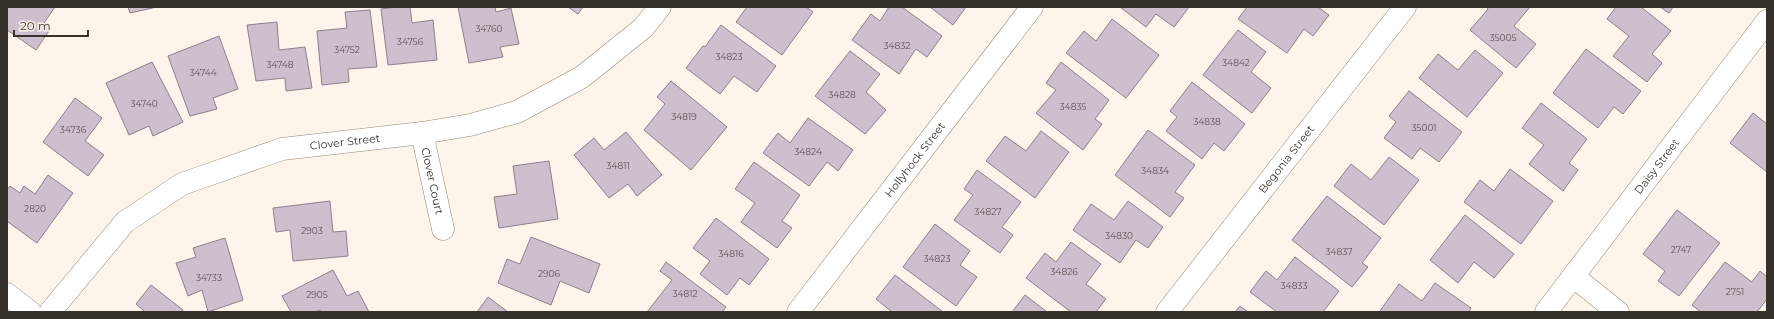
<svg xmlns="http://www.w3.org/2000/svg" width="1774" height="319" font-family="Montserrat,sans-serif">
  <style>
    .building { fill: #cdbfce; stroke: #8d808e }
    .lines { fill: none; stroke-linecap: round; stroke-linejoin: round }
    .minor-casing { stroke: #95887a; stroke-width: 23 }
    .minor { stroke: #fff; stroke-width: 22 }
    .labels { text-anchor: middle; dominant-baseline: central; stroke-width: 3; stroke-linejoin: round; paint-order: stroke }
    .number-label { font-size: 9px; fill: #5c5454 }
    .street-label { font-size: 11px; fill: #36312b; stroke: #fdf4eb }
  </style>
  <rect width="100%" height="100%" fill="#fdf4eb"/>
  <path class="building" d="M7,7H55L44,23L51,28L36,50L7,30Z
    M128,7H157L130,13Z
    M396,7H410L412,23L433,20L437,60L388,65L381,9Z
    M458,7H495L496,12L511,8L519,44L500,47L503,57L469,63Z
    M568,7H583L578,14Z
    M747,7H806L813,12L782,55L736,22Z
    M889,7H902L942,36L927,57L916,49L899,74L852,40L871,14L880,21Z
    M930,7H966L953,25Z
    M1120,7H1189L1174,27L1156,14L1146,27Z
    M1247,7H1318L1329,15L1313,36L1304,29L1287,53L1238,19Z
    M1487,7H1530L1514,26L1536,44L1516,68L1470,30L1488,9Z
    M1616,7H1641L1671,31L1652,54L1662,63L1647,82L1613,56L1629,36L1607,19Z
    M1660,7H1673L1669,13Z
    M370,10L377,67L348,69L349,82L322,85L317,31L347,28L345,12Z
    M1112,19L1159,55L1126,98L1066,53L1084,31L1096,41Z
    M277,22L279,50L305,47L312,88L286,91L285,78L256,81L247,25Z
    M721,25L776,66L757,92L734,76L720,94L686,68L703,46L705,47Z
    M1238,30L1266,52L1251,72L1271,88L1252,113L1203,75Z
    M219,36L238,89L213,98L217,109L190,116L168,56Z
    M1586,49L1641,91L1623,114L1614,107L1598,128L1553,93Z
    M1475,50L1503,73L1467,117L1419,78L1438,54L1458,70Z
    M850,51L880,74L866,92L886,110L865,134L815,96Z
    M152,62L183,122L153,136L149,126L129,135L106,83Z
    M1061,62L1109,100L1095,119L1102,124L1083,150L1036,113L1056,90L1046,83Z
    M671,81L727,127L691,170L644,130L665,104L657,97Z
    M1192,82L1245,124L1224,151L1214,143L1202,159L1166,131L1177,117L1170,111Z
    M1409,91L1462,132L1439,162L1420,148L1412,159L1384,138L1396,122L1389,116Z
    M75,98L102,118L85,141L104,155L88,176L43,142Z
    M1541,103L1587,139L1569,163L1578,170L1563,191L1529,164L1544,145L1522,128Z
    M1753,113L1767,124V172L1730,143Z
    M808,118L853,150L838,171L827,162L809,186L763,153L778,133L790,143Z
    M1148,130L1195,165L1175,192L1184,198L1170,217L1115,175Z
    M1041,131L1069,152L1035,198L986,161L1005,136L1026,151Z
    M626,132L662,175L637,196L628,184L609,198L574,155L594,138L604,150Z
    M1389,157L1419,180L1384,225L1334,186L1351,164L1371,180Z
    M549,161L558,219L499,228L494,197L517,194L513,166Z
    M754,162L800,195L782,221L792,228L777,248L741,222L755,203L735,189Z
    M1510,169L1553,201L1521,244L1464,202L1480,180L1494,191Z
    M977,170L1021,202L1002,227L1013,235L1000,253L954,220L973,195L964,189Z
    M48,175L73,193L37,243L8,222L7,224V190L10,186L20,193L24,186L35,194Z
    M1327,196L1381,238L1362,263L1368,267L1352,287L1292,240Z
    M330,201L333,232L346,231L348,256L293,261L290,230L276,232L273,208Z
    M1128,201L1163,227L1148,248L1136,240L1120,263L1073,230L1091,204L1114,220Z
    M1677,210L1720,243L1679,296L1658,281L1665,271L1643,254Z
    M1465,215L1514,254L1494,278L1474,262L1458,283L1430,260Z
    M716,218L769,259L749,285L740,278L727,295L700,274L710,261L693,248Z
    M935,224L970,251L960,265L977,277L956,306L903,267Z
    M531,237L600,264L589,293L560,281L551,305L498,283L507,259L520,264Z
    M225,238L243,300L208,312L202,290L188,296L176,263L196,257L193,248Z
    M1071,242L1101,264L1086,284L1106,299L1096,312H1071L1026,278L1045,253L1056,262Z
    M1295,257L1339,291L1323,312H1277L1250,292L1266,271L1277,280Z
    M666,262L726,307L722,312H647L672,280L660,271Z
    M1725,262L1752,282L1760,271L1767,277V299L1757,312H1719L1717,311L1716,312H1701L1692,305Z
    M333,270L347,296L358,291L369,312H321L320,310L315,312H291L282,296Z
    M895,275L943,312H892L876,299Z
    M1435,283L1471,308L1469,312H1382L1380,311L1399,284L1422,301Z
    M151,285L183,310L182,312H143L144,311L136,304Z
    M1025,295L1047,312H1012Z
    M488,297L508,312H477Z
    M1240,306L1248,312H1235Z"/>
  <g class="lines">
    <defs>
      <g id="minor">
        <path id="s1" d="M422,133L443,229"/>
        <path d="M1574,277L1618,312"/>
        <path d="M7,294L30,312"/>
        <path id="s2" d="M50,312L125,222L182,184L282,149L422,133L470,125L517,112L582,77L643,28L660,7"/>
        <path id="s3" d="M798,312L1032,7"/>
        <path id="s4" d="M1167,312L1405,7"/>
        <path id="s5" d="M1546,312L1767,21"/>
      </g>
    </defs>
    <use href="#minor" class="minor-casing"/>
    <use href="#minor" class="minor"/>
  </g>
  <g class="labels">
    <g class="number-label">
      <text x="489" y="28">34760</text>
      <text x="1503" y="37">35005</text>
      <text x="410" y="41">34756</text>
      <text x="897" y="45">34832</text>
      <text x="347" y="49">34752</text>
      <text x="729" y="56">34823</text>
      <text x="1236" y="62">34842</text>
      <text x="280" y="64">34748</text>
      <text x="203" y="72">34744</text>
      <text x="842" y="94">34828</text>
      <text x="144" y="103">34740</text>
      <text x="1073" y="106">34835</text>
      <text x="684" y="116">34819</text>
      <text x="1207" y="121">34838</text>
      <text x="1424" y="127">35001</text>
      <text x="73" y="129">34736</text>
      <text x="808" y="151">34824</text>
      <text x="618" y="165">34811</text>
      <text x="1155" y="170">34834</text>
      <text x="35" y="208">2820</text>
      <text x="988" y="211">34827</text>
      <text x="312" y="230">2903</text>
      <text x="1119" y="235">34830</text>
      <text x="1681" y="249">2747</text>
      <text x="1339" y="251">34837</text>
      <text x="731" y="253">34816</text>
      <text x="937" y="258">34823</text>
      <text x="1064" y="271">34826</text>
      <text x="549" y="273">2906</text>
      <text x="209" y="277">34733</text>
      <text x="1294" y="285">34833</text>
      <text x="1735" y="291">2751</text>
      <text x="685" y="293">34812</text>
      <text x="317" y="294">2905</text>
    </g>
    <g class="street-label">
      <text stroke="none"><textPath href="#s2" startOffset="355">Clover Street</textPath></text>
      <text stroke="none"><textPath href="#s3" startOffset="192">Hollyhock Street</textPath></text>
      <text stroke="none"><textPath href="#s4" startOffset="194">Begonia Street</textPath></text>
      <text stroke="none"><textPath href="#s5" startOffset="183">Daisy Street</textPath></text>
      <text stroke="none"><textPath href="#s1" startOffset="49">Clover Court</textPath></text>
    </g>
  </g>
  <rect width="1774" height="319" fill="none" stroke="#36312b" stroke-width="16"/>
  <path d="M14 30v6h74v-6" fill="none" stroke="#36312b" stroke-width="2"/>
  <text x="20" y="30" font-size="12" fill="#36312b" stroke="#fdf4eb" stroke-width="3" paint-order="stroke">20 m</text>
</svg>
